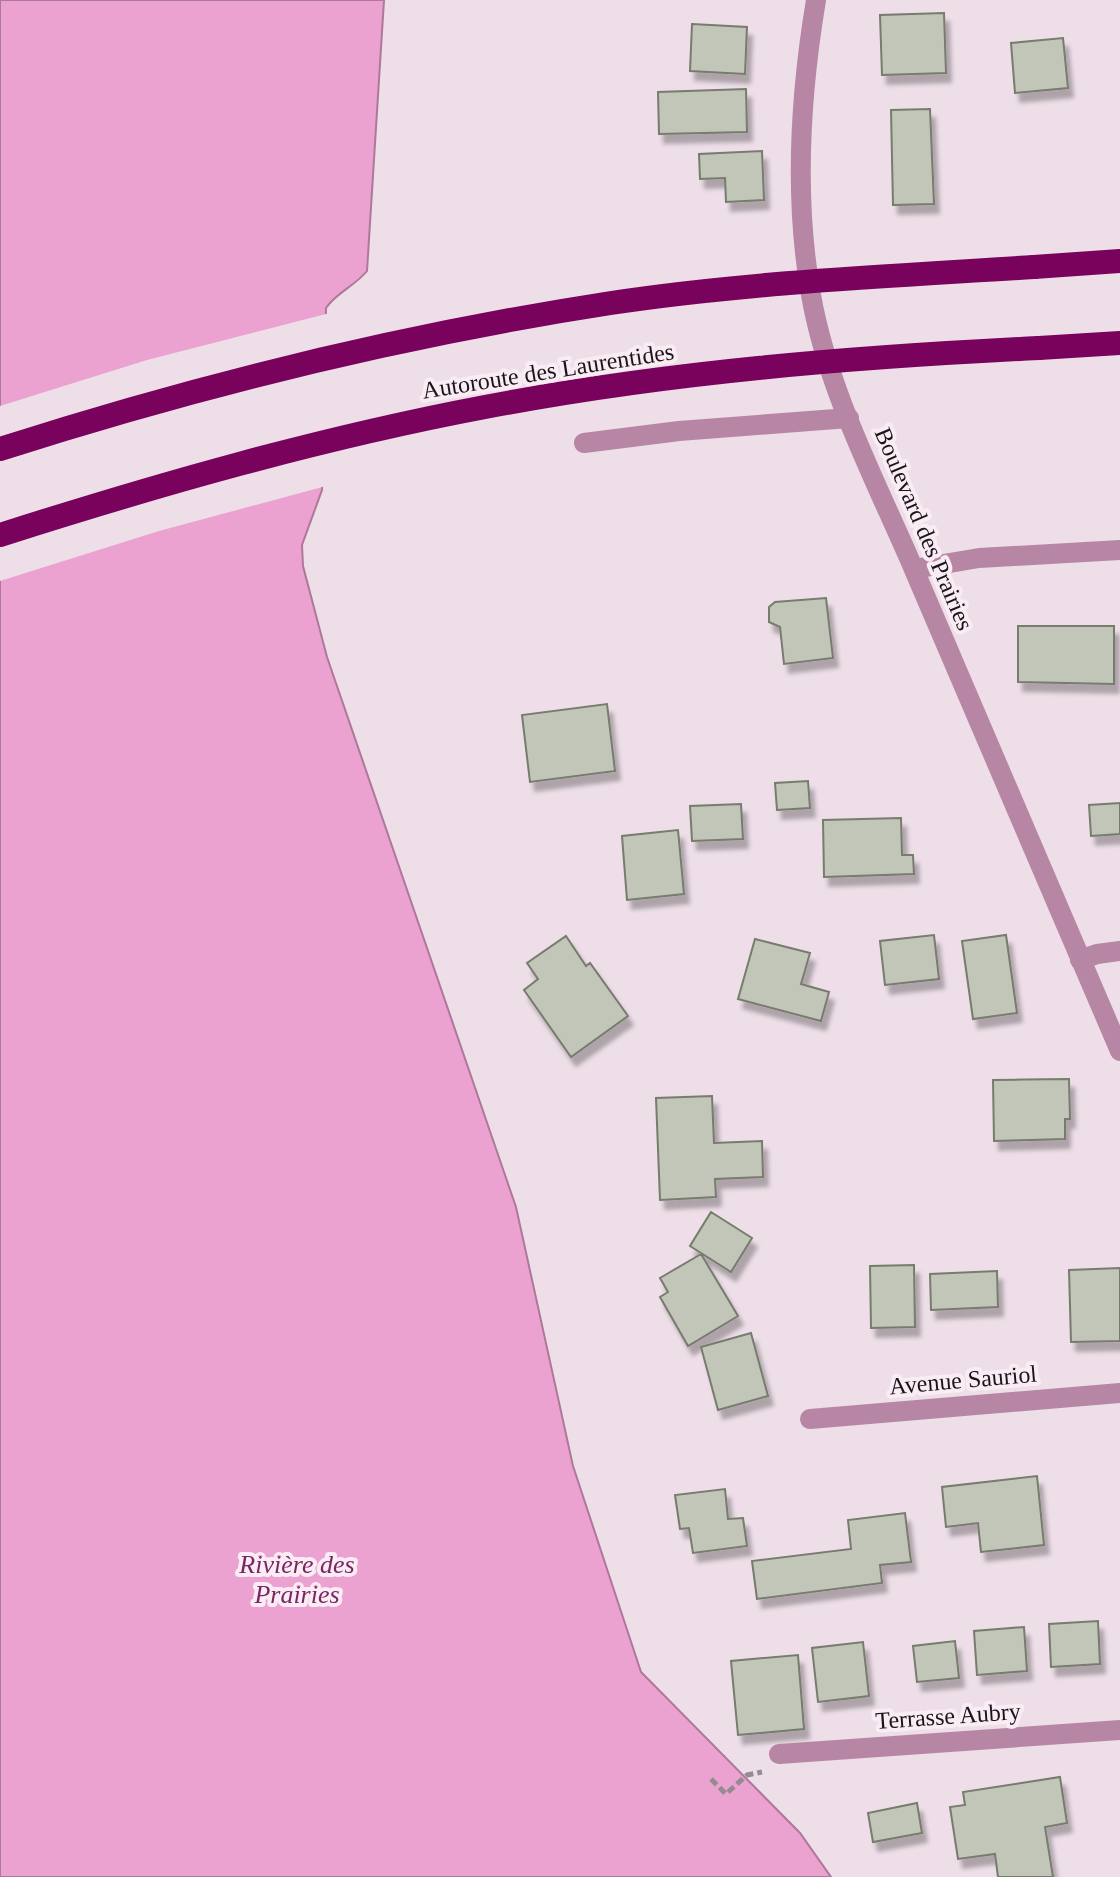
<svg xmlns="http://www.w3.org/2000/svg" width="1120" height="1877" font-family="Georgia,serif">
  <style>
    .water { fill: #eca2d0; stroke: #ad7899; stroke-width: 2 }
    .pier { fill: #eddee7 }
    .building { fill: #c1c6b8; stroke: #777b6e; stroke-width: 2; filter: url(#shadow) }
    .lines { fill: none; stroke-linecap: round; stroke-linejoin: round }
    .path { stroke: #968b92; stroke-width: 5; stroke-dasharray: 8 4; stroke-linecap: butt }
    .minor { stroke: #b886a5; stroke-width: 20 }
    .highway { stroke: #78025c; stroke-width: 24 }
    .highway-bridge { stroke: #78025c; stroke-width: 24 }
    .labels { text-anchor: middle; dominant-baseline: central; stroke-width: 8; stroke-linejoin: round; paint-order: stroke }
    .street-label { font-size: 24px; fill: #1a1518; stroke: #faecf4 }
    .water-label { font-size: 26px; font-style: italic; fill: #7a2661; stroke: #faecf4 }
  </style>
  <defs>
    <filter id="shadow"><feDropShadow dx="5" dy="9" stdDeviation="2" flood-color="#0004"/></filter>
  </defs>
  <rect width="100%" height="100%" fill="#eddee7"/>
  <path class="water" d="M0,0H384L367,271C355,286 337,292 326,308L322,490L302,545L303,566L327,657L516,1207L573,1466L641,1672L800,1833L831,1877H0Z"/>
  <path class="pier" d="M330,313L326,486L159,531L0,581V406L147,360Z"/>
  <path class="building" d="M944,13L946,73L882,75L880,15Z
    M692,24L747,27L745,74L690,71Z
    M1063,38L1068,88L1015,93L1011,43Z
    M746,89L747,132L659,134L658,92Z
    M930,109L934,204L893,205L891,110Z
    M762,151L764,200L726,202L725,178L700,179L699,154Z
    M826,598L833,658L784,664L780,627L769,622V607L775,602Z
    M1018,626H1114V684L1018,682Z
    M607,704L615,771L530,782L522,715Z
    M808,781L810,808L777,810L775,783Z
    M1120,803V834L1091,836L1089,805Z
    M741,804L743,839L692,841L690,806Z
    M901,818L902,855H913L914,874L824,877L823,820Z
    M678,830L684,894L627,900L622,836Z
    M934,935L939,979L885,985L880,941Z
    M1006,935L1017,1013L973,1019L962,941Z
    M566,936L586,966L590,963L628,1016L571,1057L524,990L538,979L527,963Z
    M755,939L810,953L801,984L829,992L821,1021L738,999Z
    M1069,1079L1070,1119H1065V1139L994,1141L993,1080Z
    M712,1096L714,1143L762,1141L763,1177L715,1179L716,1197L660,1200L656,1098Z
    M711,1212L752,1238L731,1272L690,1246Z
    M701,1254L738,1316L688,1346L660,1297L668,1292L660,1278Z
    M914,1265L915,1327L871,1328L870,1266Z
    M1120,1268V1341L1071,1342L1069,1270Z
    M997,1271L998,1307L931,1310L930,1274Z
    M751,1333L768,1396L718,1410L701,1347Z
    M1037,1476L1044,1545L981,1552L978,1523L946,1527L942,1487Z
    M725,1489L728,1519L743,1518L747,1546L693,1553L689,1528L680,1529L675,1495Z
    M905,1513L911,1562L880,1565L882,1583L757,1599L752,1561L851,1549L848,1520Z
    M1098,1621L1100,1664L1051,1667L1049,1624Z
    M1024,1627L1027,1671L977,1675L974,1631Z
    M955,1641L959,1678L917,1682L913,1646Z
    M863,1642L869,1696L818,1702L812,1648Z
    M798,1655L804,1729L738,1735L731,1661Z
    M1060,1777L1067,1823L1045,1827L1053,1877H998L995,1854L958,1859L950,1807L965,1805L963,1792Z
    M917,1803L922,1833L873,1842L868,1813Z"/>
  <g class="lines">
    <path class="path" d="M711,1779L726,1794L747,1775L762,1772"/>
    <path class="minor" d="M816,0C800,96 794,199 811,295C828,392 877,483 915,572C982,732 1053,891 1120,1051
      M584,443L679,431L849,418
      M914,569L979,558L1120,550
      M1080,960L1097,954L1120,951
      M810,1419L1120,1393
      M779,1754L1120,1730"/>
    <path class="highway" d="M1034,267L1120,261
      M1039,348L1120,343"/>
    <path class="highway-bridge" d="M0,449C200,385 403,335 611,303C751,282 893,276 1034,267
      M0,535C160,484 321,438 485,407C668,372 853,357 1039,348"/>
  </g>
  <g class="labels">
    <g class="street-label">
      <text transform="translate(548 371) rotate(-9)">Autoroute des Laurentides</text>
      <text transform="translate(924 529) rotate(67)">Boulevard des Prairies</text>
      <text transform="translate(963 1380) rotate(-5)">Avenue Sauriol</text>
      <text transform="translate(948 1716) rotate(-4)">Terrasse Aubry</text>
    </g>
    <g class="water-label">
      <text x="297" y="1564">Rivière des<tspan x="297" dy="30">Prairies</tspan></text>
    </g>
  </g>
</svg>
